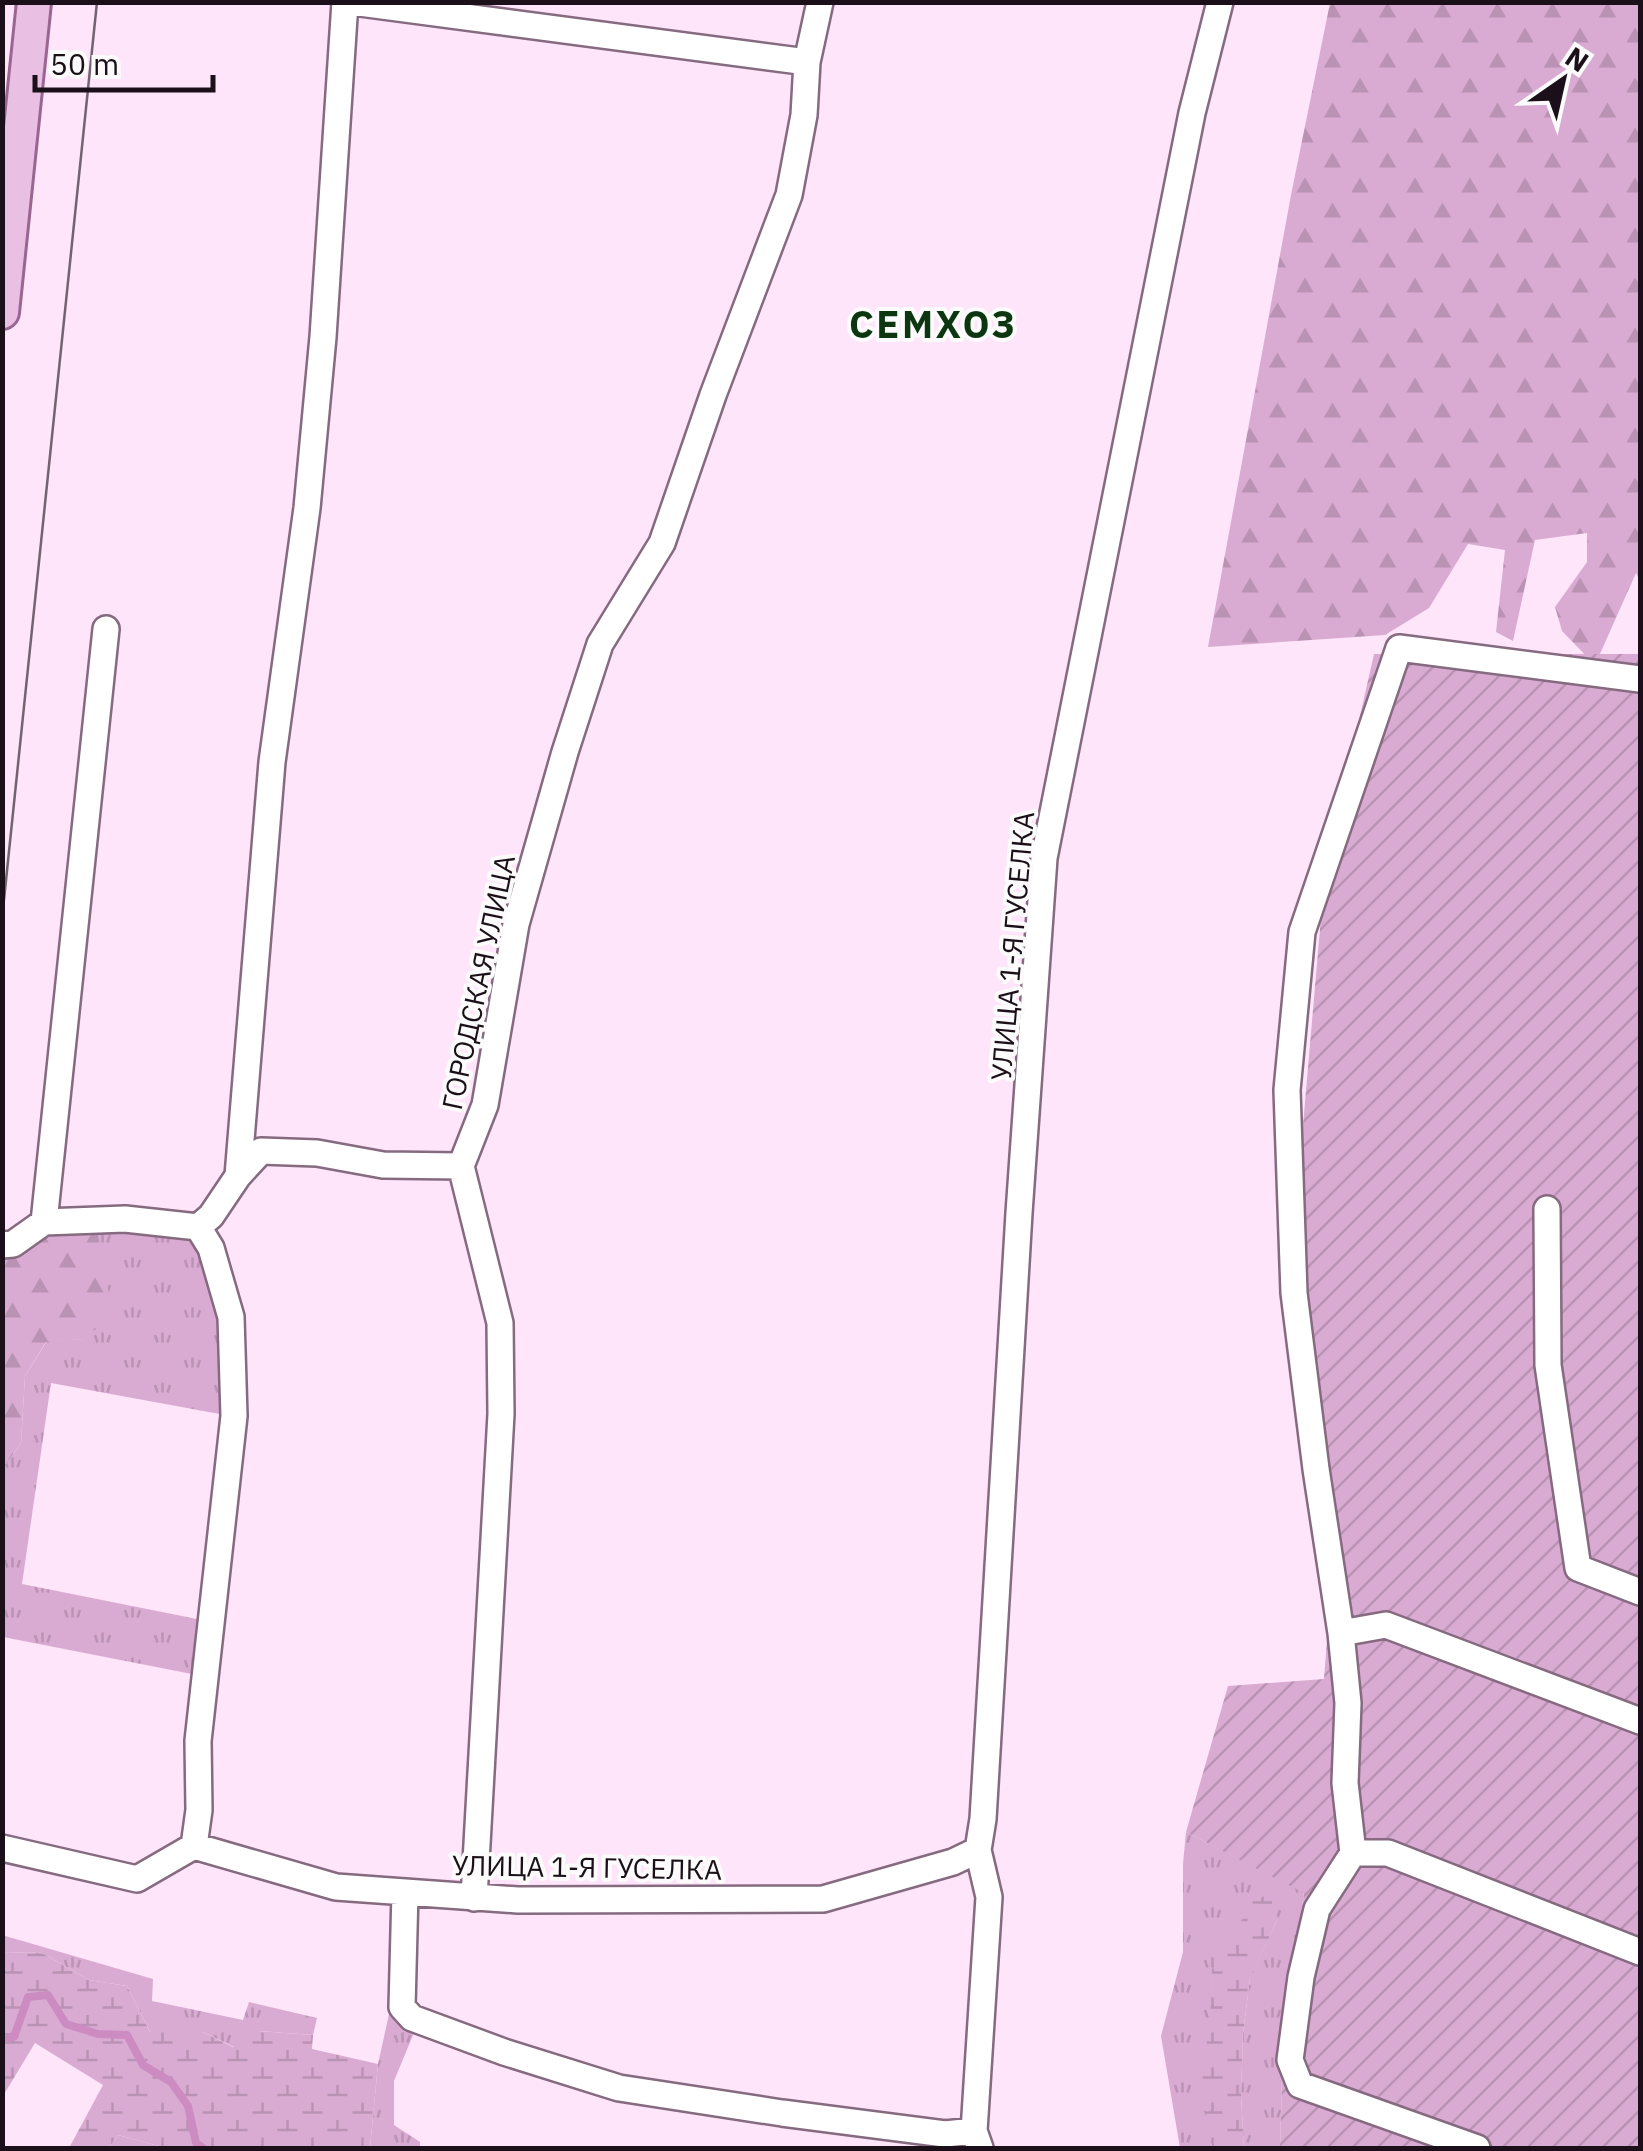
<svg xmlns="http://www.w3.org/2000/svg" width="1643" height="2151" font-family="'IBM Plex Sans',sans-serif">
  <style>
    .grass { fill: url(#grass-tufts) }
    .forest { fill: url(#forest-firs) }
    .wetland { fill: url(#wetland-marsh) }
    .garden { fill: url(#garden-furrows) }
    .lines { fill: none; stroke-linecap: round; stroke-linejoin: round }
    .stream { stroke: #cc8cc2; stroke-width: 8 }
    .minor-casing { stroke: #856a80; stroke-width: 30 }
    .major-casing { stroke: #986690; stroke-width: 38 }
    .minor { stroke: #fff; stroke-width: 25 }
    .major { stroke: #e9bfe3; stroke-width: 32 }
    .tram { stroke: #736370; stroke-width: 2.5 }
    .labels { text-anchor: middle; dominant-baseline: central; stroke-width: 8; stroke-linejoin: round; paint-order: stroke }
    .street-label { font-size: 28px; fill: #1b1019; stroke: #fbfbfb }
    .district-label { font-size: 38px; font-weight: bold; letter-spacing: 2.5px; fill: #0c3610; stroke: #fbfbfb }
  </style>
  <defs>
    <pattern id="grass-tufts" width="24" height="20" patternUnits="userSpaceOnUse" patternTransform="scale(2.5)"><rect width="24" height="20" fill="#daabd2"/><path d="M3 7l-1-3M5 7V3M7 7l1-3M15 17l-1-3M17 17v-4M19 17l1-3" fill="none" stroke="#ba92b4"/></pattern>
    <pattern id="forest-firs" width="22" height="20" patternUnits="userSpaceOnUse" patternTransform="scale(2.5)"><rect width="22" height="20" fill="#daabd2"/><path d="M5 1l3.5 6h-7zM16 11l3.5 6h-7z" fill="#ba92b4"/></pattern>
    <pattern id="wetland-marsh" width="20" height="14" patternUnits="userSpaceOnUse" patternTransform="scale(2.5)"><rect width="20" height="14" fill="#daabd2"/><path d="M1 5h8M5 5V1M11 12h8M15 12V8" fill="none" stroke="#ba92b4"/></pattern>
    <pattern id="garden-furrows" width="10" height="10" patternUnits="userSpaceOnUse" patternTransform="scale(2.5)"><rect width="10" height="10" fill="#daabd2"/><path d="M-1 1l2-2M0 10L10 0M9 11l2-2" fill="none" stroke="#ba92b4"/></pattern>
  </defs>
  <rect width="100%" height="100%" fill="#fee5f9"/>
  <path class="grass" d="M97,1230L189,1235L209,1252L224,1317L225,1415L51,1383L22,1584L202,1620L197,1675L3,1637V1464L7,1463L21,1443L25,1376L47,1341L83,1339Z
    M1186,1832L1304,1892L1283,2043L1280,2148H1244L1241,2097L1243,2033L1250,1978L1278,1918L1212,1969L1211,2148H1180L1161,2036L1183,1952V1864Z
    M2,1935L153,1979L152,2001L243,2020L249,2002L317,2018L313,2035L259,2031L234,2047L203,2032H150L127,1986L89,1980L42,1953L3,1952Z
    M391,2005L416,2028L394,2081V2125L420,2142V2148H370L378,2064Z
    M118,2135L166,2148H109Z"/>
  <path class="forest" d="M1330,3H1640V581L1636,573L1595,665L1562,631L1555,607L1587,562V533L1535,540L1513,641L1496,632L1505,550L1468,544L1429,608L1385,635L1208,647L1291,195Z
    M97,1230L113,1316L83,1339L46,1342L25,1376L21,1443L7,1463L3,1464V1259L20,1256L28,1241L73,1231Z"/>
  <path class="wetland" d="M1269,1894L1278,1918L1250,1979L1243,2033L1241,2097L1244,2148H1212L1200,2085L1210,2022L1212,1969L1253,1901Z
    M3,1952L42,1953L89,1980L127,1986L150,2032H203L233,2047L258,2031L313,2035L312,2049L378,2064L370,2148H166L118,2135L109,2148H69L103,2085L35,2043L3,2096Z"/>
  <path class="garden" d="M1374,654H1640V2148H1280L1283,2043L1304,1893L1186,1832L1228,1686L1324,1679L1328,1628L1288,1299L1325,871Z"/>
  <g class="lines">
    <path class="stream" d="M2,2037H14L28,1997L48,1995L66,2024L98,2034L127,2035L143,2065L171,2082L188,2106L196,2143L203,2148"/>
    <defs>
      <path id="minor" d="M352,2L807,62
        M238,1176L261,1151L317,1153L383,1165L461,1166
        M1547,1209L1548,1365L1578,1568L1640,1592
        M44,1222L106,629
        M198,1227L211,1216L238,1176L272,762L307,508L323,337L345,2
        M2,1245L13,1244L44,1222L125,1219L198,1227L211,1248L231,1317L234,1416L198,1741L199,1810L194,1846L137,1879L2,1848
        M1341,1633L1386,1625L1640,1721
        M194,1846L336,1887L518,1900L823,1899L953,1862L978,1850
        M1353,1853H1388L1640,1952
        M405,1892L402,2007L412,2018L504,2052L619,2088L782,2113L945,2134L974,2131
        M474,1898L501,1414L500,1323L461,1166L485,1105L516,924L565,752L600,644L662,543L713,395L789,195L804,115L807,62L820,2
        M980,2148L974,2131L989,1897L978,1850L983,1819L1019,1213L1044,858L1192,113L1220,2
        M1477,2148L1300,2085L1290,2060L1301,1977L1317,1909L1353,1853L1345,1783L1348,1703L1341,1633L1316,1469L1294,1293L1287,1090L1302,932L1399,648L1640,679"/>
      <path id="major" d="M2,312L34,2"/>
    </defs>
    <use href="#minor" class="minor-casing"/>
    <use href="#major" class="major-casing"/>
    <use href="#minor" class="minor"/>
    <use href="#major" class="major"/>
    <path class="tram" d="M2,919L97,2"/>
  </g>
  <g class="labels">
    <g class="street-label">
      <text transform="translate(1012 946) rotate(-85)">УЛИЦА 1-Я ГУСЕЛКА</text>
      <text transform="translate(478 982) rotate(-78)">ГОРОДСКАЯ УЛИЦА</text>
      <text transform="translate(587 1867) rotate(1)">УЛИЦА 1-Я ГУСЕЛКА</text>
    </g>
    <g class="district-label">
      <text x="933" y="323">СЕМХОЗ</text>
    </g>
  </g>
  <rect width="1643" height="2151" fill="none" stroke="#1b1019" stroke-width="10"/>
  <g transform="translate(1563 80) rotate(34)" stroke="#fbfbfb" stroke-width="8" paint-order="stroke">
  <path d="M0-8L18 38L0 25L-18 38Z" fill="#1b1019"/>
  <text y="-15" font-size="28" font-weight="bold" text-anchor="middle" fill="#1b1019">N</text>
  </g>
  <path d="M35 75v15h178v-15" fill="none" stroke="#1b1019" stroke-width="5"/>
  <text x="50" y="75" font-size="30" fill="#1b1019" stroke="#fbfbfb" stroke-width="8" paint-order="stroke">50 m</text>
</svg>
